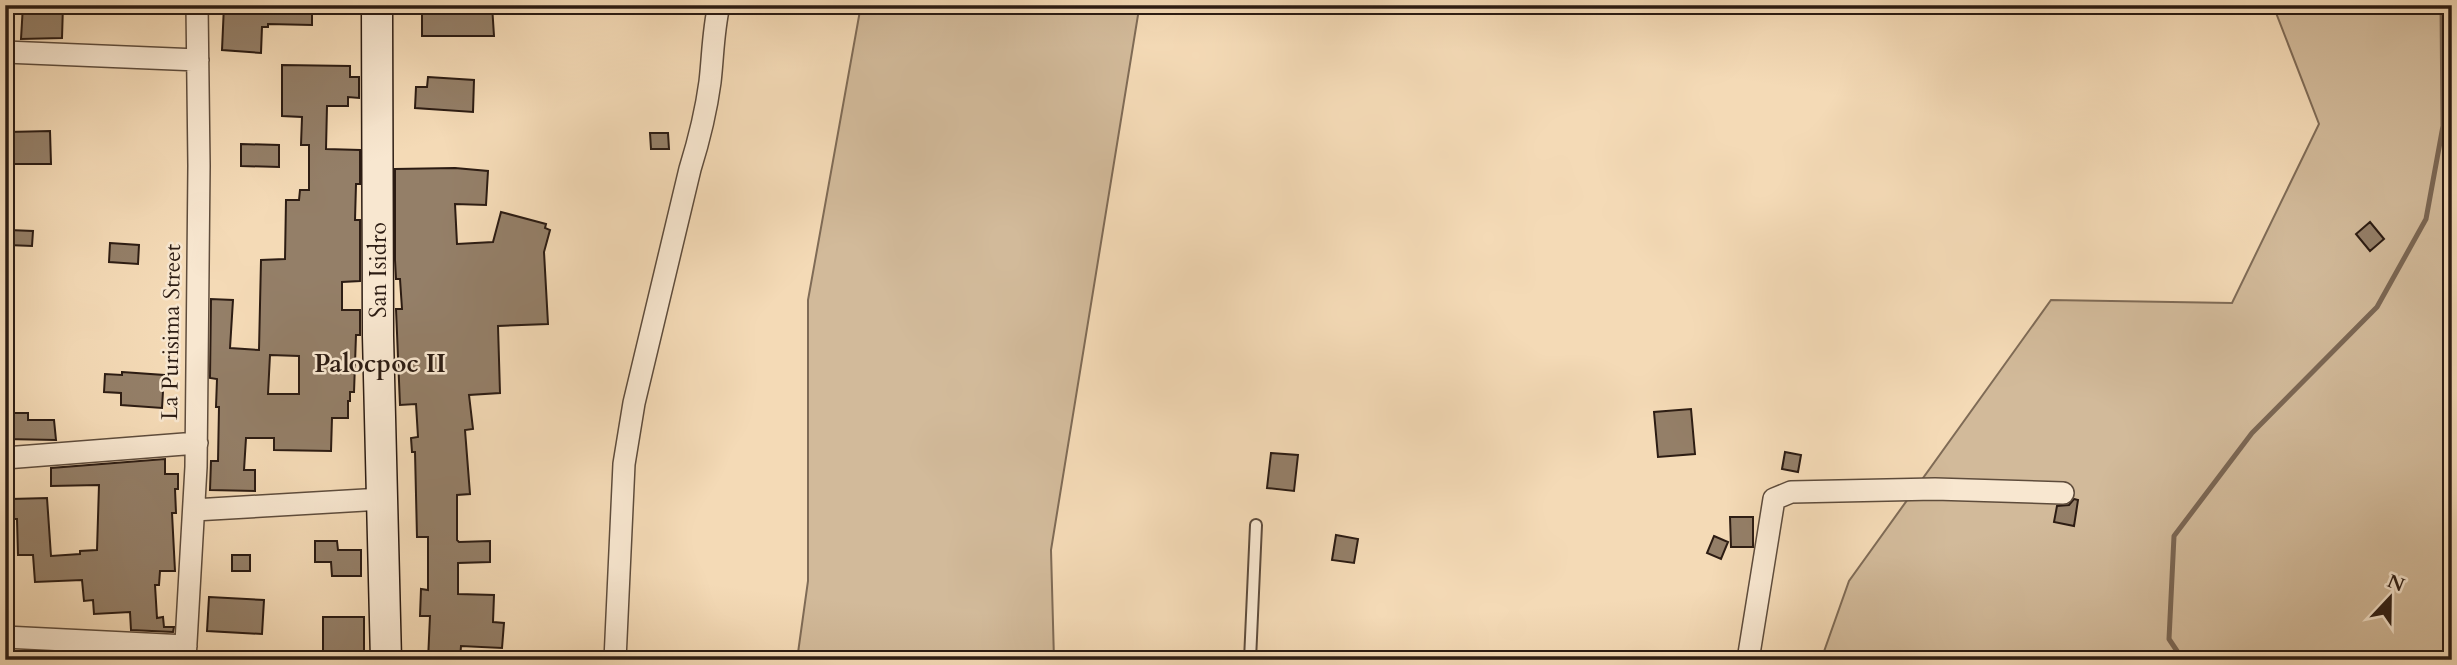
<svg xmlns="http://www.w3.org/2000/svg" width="2457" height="665" font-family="Cardo,serif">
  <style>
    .green { fill: #d2ba9a; stroke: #7f6b56; stroke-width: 2 }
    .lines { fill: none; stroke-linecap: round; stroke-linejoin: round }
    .stream { stroke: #7b6754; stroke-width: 5 }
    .building { fill: #947f68; stroke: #2c1c13; stroke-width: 2; fill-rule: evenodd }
    .lane-casing { stroke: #5e4c3c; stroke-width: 14 }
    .street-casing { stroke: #5e4c3c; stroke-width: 24 }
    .secondary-casing { stroke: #2c1c13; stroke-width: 33 }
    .lane { stroke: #f8e7d0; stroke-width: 10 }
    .street { stroke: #f8e7d0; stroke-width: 21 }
    .secondary { stroke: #f8e7d0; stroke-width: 30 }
    .labels { text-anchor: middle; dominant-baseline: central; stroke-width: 5; stroke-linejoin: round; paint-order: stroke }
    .street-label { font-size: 23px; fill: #2c1c13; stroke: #f8e7d0 }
    .quarter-label { font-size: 26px; font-weight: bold; fill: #2c1c13; stroke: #f8e7d0 }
  </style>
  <rect width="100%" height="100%" fill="#f4dab6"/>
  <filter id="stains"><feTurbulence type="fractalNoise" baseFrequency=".00286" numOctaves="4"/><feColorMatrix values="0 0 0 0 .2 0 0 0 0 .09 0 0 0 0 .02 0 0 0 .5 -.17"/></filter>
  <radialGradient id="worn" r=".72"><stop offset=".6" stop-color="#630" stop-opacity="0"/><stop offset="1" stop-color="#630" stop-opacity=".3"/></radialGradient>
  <path class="green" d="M861,5H1142L1138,15L1051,550L1054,660H797L808,581V300Z
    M2273,5H2452V660H1821L1849,581L2051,300L2232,303L2319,124Z"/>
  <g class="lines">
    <path class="stream" d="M2183,660L2169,639L2174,536L2252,433L2377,307L2426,219L2443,126L2442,5"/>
  </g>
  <path class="building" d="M23,5H63L62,38L21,39Z
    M224,5H312V25L268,24V27H262L261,53L222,50Z
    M422,5H492L494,36H422Z
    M282,65L350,66V77H359V98L348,97V106H327L326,149L360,150V184H356L355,220H360V281L342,282V310H360V335H356L354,392H350V401H348V418H332L331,451L274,450V438H246L244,470H255V491L210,490L211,461H218L219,407H216L217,379L210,378L211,299L233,300L230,348L259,350L261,260L285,259L286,200H299L300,190H309V145H301L302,117L282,116ZM270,355L299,356V394H268Z
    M428,77L474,80L473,112L415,108L416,87H427Z
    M50,131L51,164H9L8,132Z
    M650,133H668L669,149H651Z
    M241,144L279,145V167L241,166Z
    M455,168L488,171L486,205L455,204L457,244L493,242L501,212L546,224L545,228L550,230L544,252L548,324L498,326L500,393L469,395L473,429L465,430L470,494L457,495V540L459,542L490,541V562L458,563V594L494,595L493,622L504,623L502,648L461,646L460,660H428L430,616H420L421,589L428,590V537H417L415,452H412L411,438L418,437L416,404L400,405L396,309H402L400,279H396L395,260V169Z
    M2370,222L2384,239L2370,251L2356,234Z
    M9,230L33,231L32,246L8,245Z
    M110,243L139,245L138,264L109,262Z
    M122,372L164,375L162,408L121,405V393L104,392L105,374L122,375Z
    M1691,409L1695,454L1658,457L1654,412Z
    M5,413H28V420H54L56,440L5,439Z
    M1785,452L1801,455L1798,472L1782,469Z
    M1271,453L1298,455L1294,491L1267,488Z
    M165,459V474H178V489H175L176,513H172L175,571H160L159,585H155L157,618L163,617L164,627H174L173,632L131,630L130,612L94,614L93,600L84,601L82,580L35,582L33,555H18L17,519H11V499L47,498L51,556L80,554V551L97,550L99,485L51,486V468Z
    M2074,499L2078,500L2074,526L2054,522L2057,506L2069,505Z
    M1730,517H1753V547H1731Z
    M1336,535L1358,539L1354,563L1332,560Z
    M1714,536L1728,542L1721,559L1707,553Z
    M315,541H337L338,550H361V576H332L331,562H315Z
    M232,555H250V571H232Z
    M209,597L264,600L262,634L207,631Z
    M323,617H364V660H323Z"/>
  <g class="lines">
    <defs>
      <path id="lane" d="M1250,660L1256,525"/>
      <path id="street" d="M5,52L198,60
        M5,458L197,443
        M194,510L382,499
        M5,637L186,646
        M185,660L196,467L199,166L197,5
        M615,660L624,464L634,403L690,169C699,140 706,112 710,82C713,56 713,31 719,5
        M1748,660L1774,499L1791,492L1935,489L2063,493"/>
      <path id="secondary" d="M377,5L378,336L386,660"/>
    </defs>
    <use href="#lane" class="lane-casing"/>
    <use href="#street" class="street-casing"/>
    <use href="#secondary" class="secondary-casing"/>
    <use href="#lane" class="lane"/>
    <use href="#street" class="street"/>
    <use href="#secondary" class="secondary"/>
  </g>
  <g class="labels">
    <g class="street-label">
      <text transform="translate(378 270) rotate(-90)">San Isidro</text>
      <text transform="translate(171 332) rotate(-89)">La Purisima Street</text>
    </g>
    <g class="quarter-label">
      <text x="380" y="363">Palocpoc II</text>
    </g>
  </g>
  <rect width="2457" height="665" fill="none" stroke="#f4dab6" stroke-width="28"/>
  <rect x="7" y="7" width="2443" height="651" fill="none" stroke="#2c1c13" stroke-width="3.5"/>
  <rect x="14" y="14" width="2429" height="637" fill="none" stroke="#2c1c13" stroke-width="2"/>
  <g transform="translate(2390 598) rotate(22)" stroke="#f8e7d0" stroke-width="5" paint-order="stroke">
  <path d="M0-5L12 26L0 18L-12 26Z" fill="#2c1c13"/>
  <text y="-10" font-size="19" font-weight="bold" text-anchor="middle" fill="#2c1c13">N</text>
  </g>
  <rect width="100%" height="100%" filter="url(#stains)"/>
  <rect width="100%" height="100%" fill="url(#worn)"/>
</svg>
